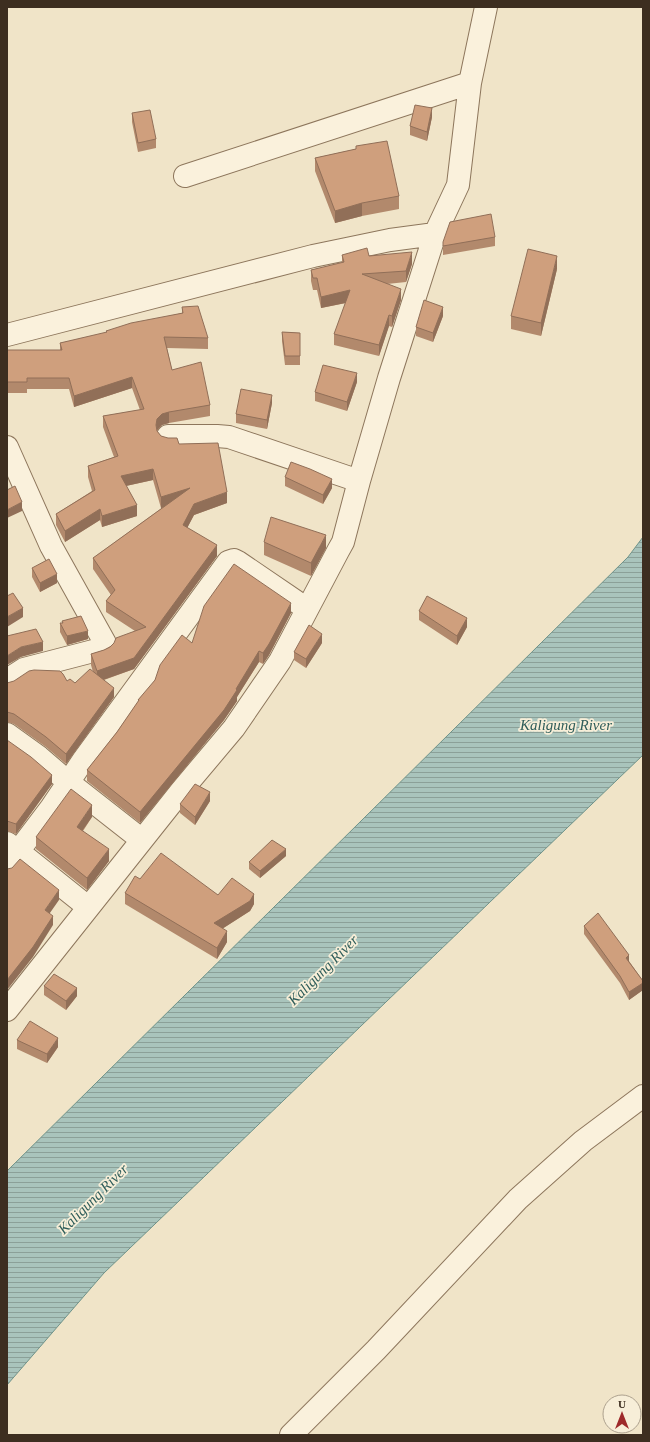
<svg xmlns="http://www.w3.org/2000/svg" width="650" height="1442" font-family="'Times New Roman',serif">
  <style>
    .water { fill: url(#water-rules); stroke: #6f938a }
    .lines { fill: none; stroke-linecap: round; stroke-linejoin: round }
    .minor-casing { stroke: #8d765c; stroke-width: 24 }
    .minor { stroke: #faf1dc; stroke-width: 22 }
    .wall { fill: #b2896c }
    .shaded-wall { fill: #916f58 }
    .building { fill: #cf9f7d; stroke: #916f58 }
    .labels { text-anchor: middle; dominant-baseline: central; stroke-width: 3.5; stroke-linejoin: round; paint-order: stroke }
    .water-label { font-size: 15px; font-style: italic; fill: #2f5d5a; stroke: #f7eed8 }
  </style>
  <defs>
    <pattern id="water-rules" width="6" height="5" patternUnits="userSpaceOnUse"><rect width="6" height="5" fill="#a9c4bc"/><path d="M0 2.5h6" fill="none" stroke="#8ba098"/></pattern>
  </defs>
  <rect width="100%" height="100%" fill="#f0e4c8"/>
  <path class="water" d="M643,537V755L104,1273L7,1385V1171L628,557Z"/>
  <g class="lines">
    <defs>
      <path id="minor" d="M185,176L470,83
        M7,335L313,256L390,240L435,234
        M168,436H217L229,437L359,481
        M7,447L51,546L105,643V645L101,649L24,669L7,680
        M7,734L39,757L68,782L142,840
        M7,843L18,851L88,907
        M7,866L51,808L84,759L228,562L234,560L238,562L307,609
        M7,1010L181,791L234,728L280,661L338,551L343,542L359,481L389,378L435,234L458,185L470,83L486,7
        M291,1435L376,1350L518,1199L583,1141L643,1096"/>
    </defs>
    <use href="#minor" class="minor-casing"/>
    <use href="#minor" class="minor"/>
  </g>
  <path class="wall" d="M132,113L156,139V148L138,152L132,122Z
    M432,117L427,141L410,135V126Z
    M356,146L399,196V209L362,216L335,223L315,171V158L356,149Z
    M495,237V246L443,255V242Z
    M342,255L369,256L412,264L406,282L387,284L401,300L392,327L389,326L379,356L334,345V334L346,303L321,308L317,290H313L311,281V270L342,263Z
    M557,269L541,336L511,329V316Z
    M182,307L208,338V349L167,348L172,370L210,405V416L169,423L162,425L157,431L161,436L179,444L227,503L194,515L187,528L217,556L134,669L104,680L114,697L66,764L46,747L14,724L7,722V683L67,681L75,683L93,672L91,665V654L104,650L135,631L106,612V601L111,595L93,569V558L162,508H161L153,480L126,486L137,516L102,527L100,520L65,542L56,525V514L92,491L88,477V466L114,457L103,427V416L140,410L132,388L74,407L69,389H27V393H7V350H60V343L106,333V331L182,313Z
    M443,316L433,342L416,336V327Z
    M282,332L300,333V365H285L282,341Z
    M357,382L347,411L315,401V392Z
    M272,403L267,429L236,423V414Z
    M285,477L332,488L323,504L285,486Z
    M264,542L326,548L311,576L264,555Z
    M32,568L57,583L40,592L32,577Z
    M419,611L467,627L457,645L419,620Z
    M291,613L269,655L263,664L259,662L237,697V701L224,720L140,823L87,781V770L117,732L138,702V700L192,643Z
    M62,621L88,639L67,645L60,632V623H62Z
    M322,643L306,668L294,660V652Z
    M7,740L52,784L16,834L7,831Z
    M210,801L195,825L180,813V804Z
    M92,817L83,831L109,861L87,890L36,849V837Z
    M286,856L260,878L249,869V862Z
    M140,879L218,895L254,904L250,911L222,929L227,942L217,959L125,904V893Z
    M584,926L629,961L643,981V990L629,1000L620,983L584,934Z
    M44,986L77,996L66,1010L44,995Z
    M17,1040L58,1047L47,1063L17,1049Z"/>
  <path class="shaded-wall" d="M432,108V117L427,141V132Z
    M362,203V216L335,223V211Z
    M412,252V264L406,282V271Z
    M557,256V269L541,336V323Z
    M401,289V300L392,327V316Z
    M350,290V302L321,308V297Z
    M443,307V316L433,342V333Z
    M389,315V326L379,356V345Z
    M357,373V382L347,411V402Z
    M132,377V388L74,407V396Z
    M272,395V403L267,429V420Z
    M169,412V423L162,425L157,430L156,425L157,419L162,414Z
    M153,469V480L121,487V476Z
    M332,479V488L323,504V495Z
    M190,488V499L161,508V497Z
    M227,492V503L194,515L183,536V525L194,504Z
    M22,502V511L7,518V510Z
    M137,505V516L102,527V516Z
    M100,509V520L65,542V531Z
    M326,535V548L311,576V563Z
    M217,545V556L134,669L97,682V671L134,658Z
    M57,574V583L40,592V583Z
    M291,603V613L269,655L263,664V653Z
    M23,608V617L7,627V617Z
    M467,618V627L457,645V636Z
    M88,631V639L67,645V636Z
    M322,634V643L306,668V659Z
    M43,642V651L21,657L7,665V656L21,647Z
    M259,651V662L237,697V701L224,720L140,823V812L236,689Z
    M114,688V697L66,764V754Z
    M52,775V784L16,834V824Z
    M210,792V801L195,825V817Z
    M92,805V817L77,838V827Z
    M109,849V861L87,890V878Z
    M286,849V856L260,878V871Z
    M59,890V900L45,920V910Z
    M254,894V904L250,911L214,934V923Z
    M53,916V925L33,957L7,990V980Z
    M227,931V942L217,959V948Z
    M629,955V963L626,958Z
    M643,983V990L629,1000V992Z
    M77,988V996L66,1010V1001Z
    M58,1038V1047L47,1063V1054Z"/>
  <path class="building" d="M415,105L432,108L427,132L410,126Z
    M150,110L156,139L138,143L132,113Z
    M387,141L399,196L362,203L335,211L315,158L356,149V146Z
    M491,214L495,237L443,246V242L450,222Z
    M367,248L369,256L412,252L406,271L362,274L401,289L392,316L389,315L379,345L334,334L350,290L321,297L317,278H313L311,270L344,262L342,255Z
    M528,249L557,256L541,323L511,316Z
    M424,300L443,307L433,333L416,327Z
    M198,306L208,338L164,337L172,370L201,362L210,405L169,412L162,414L157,419L156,425L157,431L161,436L168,438H177L179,444L218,443L227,492L194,504L183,525L217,545L134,658L97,671L91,654L104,650L110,647L114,643L116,638L146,627L106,601L115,590L93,558L190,488L161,497L153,469L121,476L137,505L102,516L100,509L65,531L56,514L95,490L88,466L118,456L103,416L144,409L132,377L74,396L69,378H27V382H7V350H62L60,343L107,332L106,331L131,323L183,313L182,307Z
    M282,332L300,333V356H285Z
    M323,365L357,373L347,402L315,392Z
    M241,389L272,395L267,420L236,414Z
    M291,462L310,469L332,479L323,495L285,477Z
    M15,486L22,502L7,510V490Z
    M271,517L326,535L311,563L264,542Z
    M49,559L57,574L40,583L32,568Z
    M234,564L291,603L269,644L263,653L259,651L236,689L237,690L224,710L140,812L87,770L117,732L139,700H138L155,680L160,665L182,635L192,643L204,606Z
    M13,593L23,608L7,617V596Z
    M427,596L467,618L457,636L419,611Z
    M81,616L88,631L67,636L60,623H63L62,621Z
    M309,625L322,634L306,659L294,652Z
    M36,629L43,642L21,647L7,656V636Z
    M90,669L114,688L66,754L46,737L14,714L7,712V683L14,681L29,671L34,670L60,671L63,674L67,681L70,679L75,683Z
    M7,740L31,757L52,775L16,824L7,821Z
    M195,784L210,792L195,817L180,804Z
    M71,789L92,805L77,827L109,849L87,878L36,837Z
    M272,840L286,849L260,871L249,862Z
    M161,853L218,895L232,878L254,894L250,901L214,923L227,931L217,948L125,893L135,876L140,879Z
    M20,859L59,890L45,910L53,916L33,947L7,980V869L12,868Z
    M598,913L629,955L626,958L643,981V983L629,992L620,976L584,926Z
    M54,974L77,988L66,1001L44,986Z
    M30,1021L58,1038L47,1054L17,1040Z"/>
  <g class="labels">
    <g class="water-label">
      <text x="566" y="725">Kaligung River</text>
      <text transform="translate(323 970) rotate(-45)">Kaligung River</text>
      <text transform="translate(93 1199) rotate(-45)">Kaligung River</text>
    </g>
  </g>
  <rect width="650" height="1442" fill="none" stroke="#3d2e20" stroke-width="16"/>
  <g transform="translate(622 1414)"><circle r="19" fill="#f7eed8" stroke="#ada18e"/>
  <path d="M0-3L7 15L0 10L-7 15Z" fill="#9e2a2b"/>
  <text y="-6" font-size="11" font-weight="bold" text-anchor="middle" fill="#3d2e20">U</text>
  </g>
</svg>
